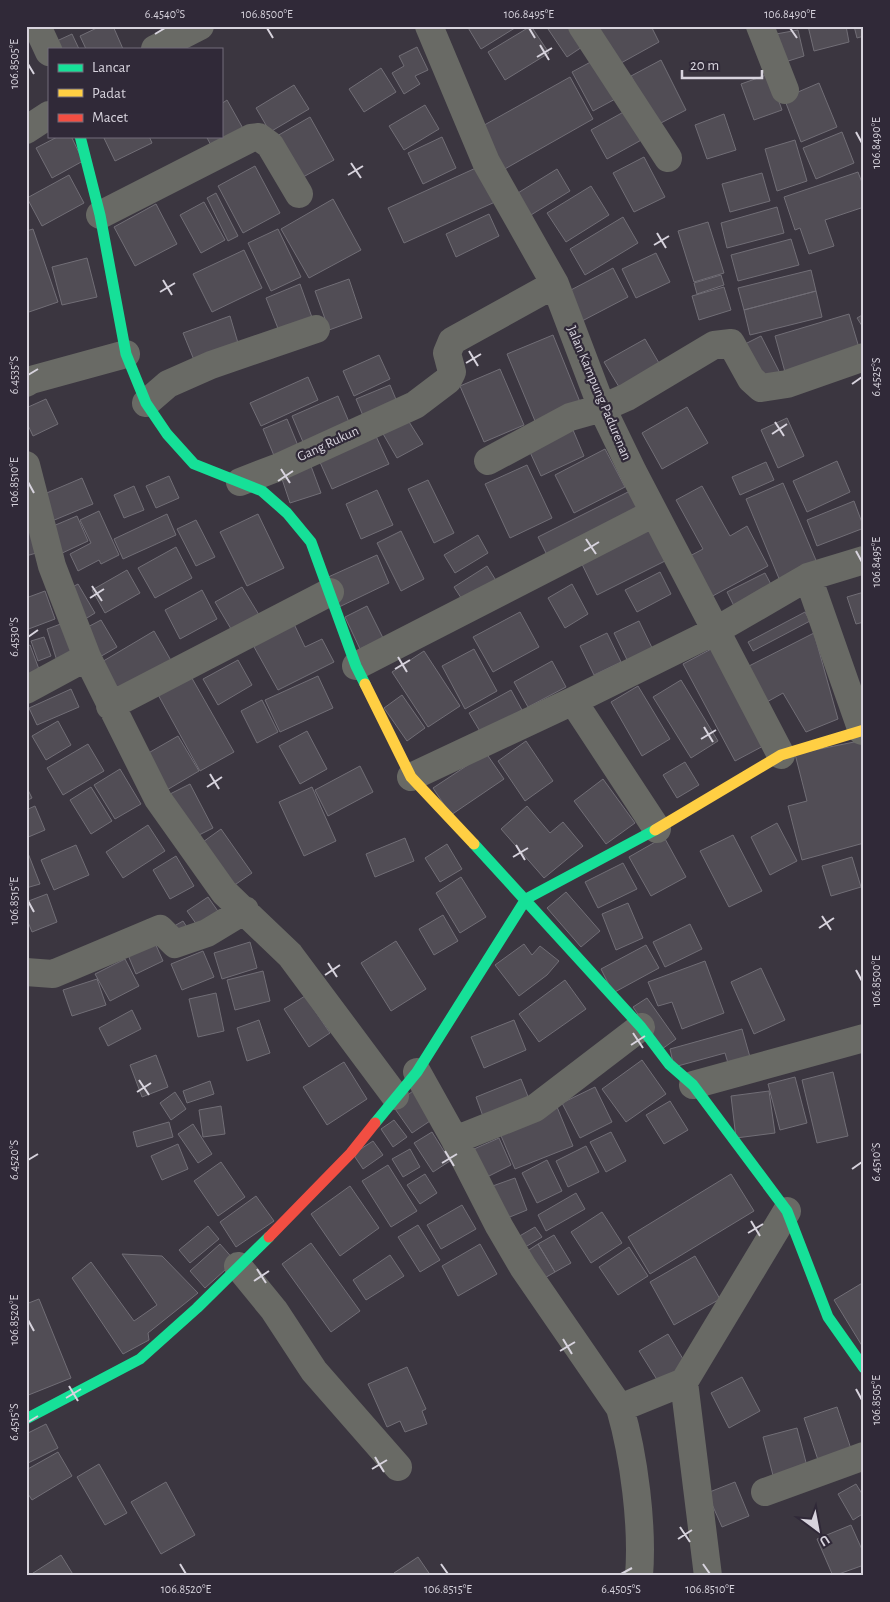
<svg xmlns="http://www.w3.org/2000/svg" width="890" height="1602" font-family="'Alegreya Sans',sans-serif">
  <style>
    .building { fill: #514d55; stroke: #716e76 }
    .lines { fill: none; stroke-linecap: round; stroke-linejoin: round }
    .street { stroke: #696a65; stroke-width: 28 }
    .fast { stroke: #16e098; stroke-width: 11 }
    .slow { stroke: #ffcf43; stroke-width: 11 }
    .jam { stroke: #f24e42; stroke-width: 11 }
    .ticks { fill: none; stroke: #d7d3dd; stroke-width: 2 }
    .labels { text-anchor: middle; dominant-baseline: central; stroke-width: 4.5; stroke-linejoin: round; paint-order: stroke }
    .street-label { font-size: 14px; fill: #d7d3dd; stroke: #302938 }
    .neatline { fill: none; stroke: #d7d3dd; stroke-width: 2 }
    .ticks-label { font-size: 12px; text-anchor: middle; fill: #d7d3dd }
  </style>
  <rect width="100%" height="100%" fill="#3b3640"/>
  <path class="building" d="M101,26H113L123,49H86L80,36Z
    M467,26H518L481,49Z
    M531,26L549,53L505,80L488,52Z
    M546,26H573L585,45L567,57Z
    M589,26H651L659,42L612,68Z
    M808,26H846L849,42L814,51Z
    M854,26H864V36L857,38Z
    M798,30L804,56L785,62L776,34Z
    M72,34L79,49H50L48,45Z
    M417,47L428,70L415,76L420,84L404,94L392,73L404,66L399,56Z
    M598,58L619,97L593,111L572,72Z
    M661,60L686,110L657,125L631,76Z
    M381,68L396,92L364,112L349,89Z
    M769,74L782,110L754,120L741,84Z
    M570,77L593,119L503,170L479,128Z
    M819,83L837,127L801,142L784,98Z
    M294,85L309,109L270,132L256,108Z
    M227,100L245,132L213,149L206,136H221V104Z
    M425,105L439,129L404,150L389,126Z
    M629,109L645,138L607,159L591,130Z
    M724,114L736,150L707,159L695,125Z
    M310,117L334,160L294,182L270,140Z
    M842,132L854,163L816,179L803,148Z
    M59,136H71L83,161L52,178L36,148Z
    M103,136H149L152,143L115,161Z
    M442,137L456,168L423,184L408,153Z
    M795,140L807,181L777,191L765,149Z
    M644,157L665,197L634,212L613,173Z
    M255,166L280,213L243,233L218,186Z
    M478,167L495,202L404,243L388,208Z
    M557,169L570,191L526,218L513,196Z
    M858,172L864,188V207L825,220L834,246L809,254L800,228L795,230L784,197Z
    M762,173L770,201L730,212L722,184Z
    M69,175L84,203L42,226L27,198Z
    M591,186L609,215L566,242L547,213Z
    M216,193L238,236L228,241L207,198Z
    M333,199L361,250L309,278L281,229Z
    M204,202L225,240L201,253L180,215Z
    M156,204L177,244L135,266L114,227Z
    M777,207L784,233L727,248L721,223Z
    M489,214L499,236L456,257L446,234Z
    M623,217L638,243L585,275L570,249Z
    M708,222L724,273L694,282L678,231Z
    M33,229L58,302L26,313V231Z
    M278,229L301,277L271,291L248,243Z
    M791,239L799,265L738,281L731,255Z
    M244,250L262,288L212,312L193,274Z
    M656,253L670,282L636,298L622,269Z
    M87,258L97,297L62,305L52,267Z
    M613,268L628,297L582,321L567,292Z
    M811,270L816,291L744,310L738,288Z
    M721,275L724,285L697,294L694,283Z
    M349,279L362,318L329,330L315,291Z
    M300,284L314,323L281,336L266,298Z
    M724,287L731,310L699,320L692,296Z
    M816,291L822,317L750,335L744,310Z
    M849,314L860,351L785,372L775,336Z
    M864,314V329L857,318Z
    M230,316L238,343L194,360L183,333Z
    M553,335L580,402L535,421L507,354Z
    M761,336L782,377L761,387L741,346Z
    M645,339L659,363L619,387L604,362Z
    M379,355L390,379L354,396L343,371Z
    M500,369L524,425L484,442L460,386Z
    M308,377L318,400L261,426L250,403Z
    M390,385L400,409L366,423L356,399Z
    M338,396L349,422L303,442L292,416Z
    M46,399L58,424L33,436L26,421V408Z
    M687,407L708,443L662,469L642,433Z
    M406,417L423,444L397,458L382,432Z
    M787,418L804,456L778,468L761,430Z
    M287,419L301,453L277,463L263,429Z
    M573,430L584,456L541,476L529,450Z
    M375,434L389,464L332,489L319,460Z
    M605,449L625,487L574,513L555,475Z
    M837,461L850,492L807,512L793,481Z
    M766,462L774,480L740,495L732,477Z
    M527,465L552,518L510,538L485,484Z
    M311,466L321,493L290,503L281,476Z
    M169,476L179,498L156,508L146,486Z
    M82,478L93,504L52,521L42,495Z
    M428,480L454,533L434,543L408,489Z
    M783,483L818,565L780,581L746,499Z
    M134,486L144,510L124,518L114,495Z
    M702,486L730,536L747,526L768,566L709,598L688,557L703,549L676,500Z
    M377,490L393,525L361,539L346,504Z
    M630,491L642,515L550,561L538,537Z
    M854,501L864,528L817,546L807,520Z
    M99,511L119,555L101,564L99,560L78,571L70,554L91,543L80,520Z
    M167,514L176,535L123,559L114,539Z
    M258,514L284,568L247,586L220,532Z
    M26,515L43,551L26,556Z
    M77,516L88,541L58,555L46,529Z
    M196,520L215,557L196,566L177,529Z
    M647,524L665,561L597,595L579,558Z
    M401,531L424,579L401,591L377,543Z
    M478,535L488,553L455,573L444,555Z
    M176,547L192,578L155,598L138,568Z
    M377,555L389,583L339,607L326,578Z
    M487,566L500,587L467,607L454,587Z
    M127,570L140,593L105,613L92,590Z
    M660,572L671,594L637,612L625,590Z
    M765,573L776,594L738,614L727,592Z
    M78,584L95,613L82,621L65,591Z
    M572,584L588,614L565,628L548,598Z
    M242,587L264,623L237,639L215,602Z
    M202,590L217,619L180,639L165,610Z
    M45,591L55,619L26,630V598Z
    M864,592V622L856,624L847,597Z
    M367,606L383,638L360,649L345,617Z
    M520,612L539,647L493,672L473,637Z
    M805,612L810,621L753,651L748,642Z
    M101,620L117,647L98,658L82,630Z
    M639,621L655,654L630,666L614,633Z
    M66,622L77,654L57,661L47,629Z
    M294,624L305,647L322,639L334,662L278,690L253,645Z
    M154,631L173,664L120,696L100,663Z
    M607,633L621,662L594,675L580,646Z
    M814,633L838,719L806,732L783,693L765,703L747,667Z
    M44,637L51,656L38,661L31,641Z
    M30,645L43,680L26,686V647Z
    M715,647L767,744L735,761L683,664Z
    M474,649L497,691L465,709L442,666Z
    M424,651L460,706L428,727L392,672Z
    M238,660L252,685L218,705L203,679Z
    M552,661L566,687L528,707L514,682Z
    M189,673L234,752L200,771L156,691Z
    M318,676L333,708L280,732L265,700Z
    M681,680L718,741L691,758L653,697Z
    M638,686L670,739L642,756L611,702Z
    M71,689L79,707L37,725L29,708Z
    M511,690L522,710L481,733L469,713Z
    M402,695L425,728L407,741L384,708Z
    M262,700L278,732L257,743L241,711Z
    M58,721L71,745L46,760L32,736Z
    M307,731L327,769L300,784L279,746Z
    M178,736L199,771L160,794L138,759Z
    M864,740V843L802,860L788,806L807,801L795,754Z
    M526,741L553,781L525,801L498,761Z
    M88,744L104,771L63,795L47,768Z
    M486,753L504,779L451,815L433,788Z
    M685,762L699,785L677,798L663,775Z
    M360,766L373,792L328,816L315,790Z
    M120,769L141,804L115,819L94,785Z
    M603,779L635,823L606,844L574,801Z
    M190,784L213,828L193,838L170,794Z
    M26,786L32,798L26,801Z
    M91,787L112,821L91,834L70,800Z
    M312,787L336,841L304,856L279,802Z
    M35,806L45,830L26,838V810Z
    M527,806L550,833L563,822L583,846L544,878L501,829Z
    M777,823L797,861L770,875L751,837Z
    M148,825L165,851L123,878L106,852Z
    M221,829L252,873L226,891L196,847Z
    M733,835L762,891L729,907L700,851Z
    M664,837L686,877L651,896L629,857Z
    M405,838L414,861L375,877L366,854Z
    M447,844L462,869L440,882L425,858Z
    M76,845L89,875L54,890L41,860Z
    M26,848L40,884L26,888Z
    M176,856L194,886L170,899L153,870Z
    M852,857L861,887L831,896L822,866Z
    M623,863L637,889L598,908L585,882Z
    M461,877L486,917L460,933L436,893Z
    M566,892L600,931L581,947L547,908Z
    M47,894L57,922L32,932L26,917V902Z
    M208,897L222,917L202,932L187,911Z
    M628,903L643,938L616,950L602,914Z
    M443,915L458,941L434,955L419,929Z
    M183,921L190,932L169,929Z
    M690,924L702,949L665,967L653,942Z
    M396,941L426,989L391,1011L361,963Z
    M250,942L257,968L222,979L214,953Z
    M155,943L163,961L136,974L128,955Z
    M524,944L532,955L540,946L559,961L547,975L519,996L495,965Z
    M646,945L659,968L613,993L601,969Z
    M203,951L214,977L182,990L171,964Z
    M125,959L139,986L110,1001L95,974Z
    M705,961L724,1013L682,1029L672,1002L658,1006L648,982Z
    M761,968L785,1020L754,1034L731,982Z
    M263,971L270,1001L235,1010L227,980Z
    M97,979L106,1005L72,1016L63,990Z
    M565,980L586,1009L539,1042L519,1014Z
    M216,993L224,1031L198,1037L189,999Z
    M305,996L330,1033L309,1047L284,1009Z
    M647,998L676,1039L662,1049L633,1007Z
    M132,1010L141,1029L108,1046L99,1028Z
    M259,1020L270,1053L247,1061L237,1028Z
    M514,1020L526,1050L484,1068L471,1037Z
    M742,1029L752,1064L730,1070L725,1053L674,1067L670,1049Z
    M156,1055L168,1087L142,1097L130,1065Z
    M642,1060L666,1094L626,1122L602,1089Z
    M344,1062L367,1099L327,1125L303,1087Z
    M833,1072L848,1136L817,1143L802,1080Z
    M795,1077L807,1123L780,1130L768,1084Z
    M521,1079L531,1104L485,1122L476,1097Z
    M210,1081L214,1094L187,1103L183,1091Z
    M595,1087L612,1122L580,1138L562,1103Z
    M413,1091L433,1119L412,1133L393,1106Z
    M769,1091L775,1133L736,1138L731,1096Z
    M175,1092L186,1109L171,1120L160,1103Z
    M670,1101L688,1130L664,1144L646,1115Z
    M221,1106L225,1134L203,1137L199,1110Z
    M557,1107L573,1146L515,1169L499,1131Z
    M394,1120L407,1137L393,1147L381,1129Z
    M169,1122L173,1137L137,1147L133,1132Z
    M193,1124L212,1154L198,1163L178,1134Z
    M432,1132L450,1161L433,1172L414,1143Z
    M611,1132L626,1161L606,1172L590,1142Z
    M499,1138L511,1165L487,1177L474,1149Z
    M373,1141L383,1155L363,1169L353,1154Z
    M178,1144L188,1169L162,1180L151,1156Z
    M586,1146L599,1172L568,1187L556,1161Z
    M410,1149L420,1167L403,1177L392,1159Z
    M547,1160L562,1191L537,1203L522,1173Z
    M221,1162L245,1197L218,1216L194,1181Z
    M388,1165L417,1211L391,1227L362,1181Z
    M425,1174L437,1193L420,1204L407,1185Z
    M731,1174L754,1211L650,1274L628,1237Z
    M515,1178L527,1210L500,1221L487,1188Z
    M350,1186L379,1228L340,1256L311,1214Z
    M576,1193L585,1209L546,1231L538,1215Z
    M256,1196L274,1221L236,1247L220,1222Z
    M462,1205L476,1229L441,1249L427,1225Z
    M602,1212L622,1243L591,1263L571,1232Z
    M418,1225L440,1260L420,1272L398,1237Z
    M208,1226L219,1239L190,1263L179,1250Z
    M535,1227L542,1237L517,1252L511,1241Z
    M554,1235L571,1263L555,1272L538,1244Z
    M311,1243L360,1311L331,1332L282,1264Z
    M220,1244L235,1261L205,1288L190,1271Z
    M480,1244L497,1274L458,1296L442,1266Z
    M538,1244L555,1272L536,1283L520,1256Z
    M629,1247L648,1276L618,1295L599,1267Z
    M122,1254L162,1256L198,1293L148,1333L149,1340L123,1354L72,1278L91,1262L134,1321L157,1305Z
    M390,1255L404,1276L366,1300L353,1280Z
    M695,1256L720,1299L674,1325L650,1282Z
    M864,1282V1349L834,1300Z
    M39,1299L71,1378L26,1396V1304Z
    M668,1334L689,1369L661,1386L639,1351Z
    M407,1367L426,1409L422,1411L427,1424L405,1432L400,1421L387,1427L368,1384Z
    M742,1377L760,1411L729,1428L711,1393Z
    M837,1407L853,1455L820,1466L804,1418Z
    M46,1424L58,1448L26,1464V1434Z
    M797,1428L809,1474L775,1483L763,1437Z
    M58,1452L72,1476L32,1500L26,1491V1470Z
    M99,1464L127,1513L105,1525L77,1477Z
    M166,1482L195,1535L161,1554L131,1502Z
    M735,1482L749,1516L722,1527L707,1493Z
    M856,1484L864,1497V1513L853,1520L838,1494Z
    M851,1525L864,1554V1565L833,1576L817,1539Z
    M61,1555L74,1576H31L30,1575Z
    M418,1557L431,1576H396L394,1573Z"/>
  <g class="lines">
    <path class="street" d="M37,26L49,52
      M429,26L486,162L555,284L602,408L633,472L781,755
      M582,26L668,158
      M760,26L785,90
      M155,49L200,26
      M26,130L49,115
      M100,215L251,138L259,137L270,145L299,194
      M26,383L31,380L126,354
      M146,403L168,384L211,365L316,329
      M488,461L570,417L602,408L627,397L714,345L731,343L751,379L761,388L787,384L864,357
      M26,465L52,566L87,657L158,799L224,892L290,955L395,1096
      M240,482L279,467L415,405L448,380L452,372L447,353L452,341L555,284
      M808,577L862,731
      M356,666L654,513
      M26,690L87,657
      M573,701L657,829
      M110,706L330,592
      M411,777L573,701L715,631L808,577L864,560
      M26,972L53,974L160,929L175,944L207,933L245,910
      M417,1072L455,1140L499,1226L523,1267L620,1408C634,1456 643,1526 639,1576
      M693,1085L864,1038
      M455,1140L535,1108L641,1027
      M238,1266L274,1310L314,1371L398,1467
      M684,1382L708,1576
      M620,1408L684,1382L787,1211
      M765,1492L864,1456"/>
    <path class="fast" d="M80,136L100,215L126,354L146,403L167,434L194,464L262,491L287,513L311,542L356,666L365,684
      M474,844L641,1027L669,1064L693,1085L787,1211L828,1317L864,1368
      M375,1123L417,1072L526,899L655,830
      M26,1419L140,1359L197,1308L269,1237"/>
    <path class="slow" d="M365,684L411,777L474,844
      M655,830L781,755L864,730"/>
    <path class="jam" d="M269,1237L351,1153L375,1123"/>
  </g>
  <path class="ticks" d="M267,28L273,38M529,28L535,38M790,28L797,38M155,34L165,28M540,45L549,60M537,57L552,48M28,64L34,74M856,132L862,143M351,163L361,178M348,175L363,166M657,233L666,248M654,245L669,236M163,280L172,295M160,292L175,283M469,351L478,366M466,363L481,354M28,375L38,369M852,384L862,377M775,422L784,436M772,434L787,424M281,469L290,483M278,481L293,471M28,482L34,493M586,539L596,554M584,551L599,542M856,551L862,562M92,586L102,601M90,598L104,589M28,637L38,630M398,657L407,672M395,669L410,660M704,727L713,742M701,739L716,730M210,774L219,789M207,787L222,777M516,845L525,860M513,857L528,848M28,901L34,912M822,916L831,930M819,928L834,918M328,963L337,977M856,970L862,981M325,975L340,965M633,1033L643,1048M631,1045L645,1036M139,1080L149,1095M137,1092L151,1083M445,1151L454,1166M28,1160L38,1154M442,1163L457,1154M852,1169L862,1162M751,1221L760,1236M748,1233L763,1224M257,1269L266,1283M254,1281L269,1271M28,1320L34,1331M563,1339L572,1354M560,1351L575,1342M69,1386L78,1401M856,1389L862,1400M66,1398L81,1389M28,1422L38,1416M375,1457L384,1472M372,1469L387,1460M680,1527L690,1542M678,1539L692,1530M180,1564L186,1574M441,1564L448,1574M703,1564L710,1574M621,1574L632,1568"/>
  <g class="labels">
    <g class="street-label">
      <text transform="translate(599 393) rotate(67)">Jalan Kampung Padurenan</text>
      <text transform="translate(328 444) rotate(-25)">Gang Rukun</text>
    </g>
  </g>
  <rect width="890" height="1602" fill="none" stroke="#302938" stroke-width="55"/>
  <rect x="48" y="48" width="175" height="90" fill="#302938" stroke="#736d7a"/>
  <rect x="58" y="64" width="25" height="8" fill="#16e098" stroke="#736d7a"/>
  <text x="92" y="72" font-size="15" fill="#d7d3dd">Lancar</text>
  <rect x="58" y="89" width="25" height="8" fill="#ffcf43" stroke="#736d7a"/>
  <text x="92" y="98" font-size="15" fill="#d7d3dd">Padat</text>
  <rect x="58" y="114" width="25" height="8" fill="#f24e42" stroke="#736d7a"/>
  <text x="92" y="122" font-size="15" fill="#d7d3dd">Macet</text>
  <g transform="translate(818 1530) rotate(148)" stroke="#302938" stroke-width="4" paint-order="stroke">
  <path d="M0-4L9 19L0 12L-9 19Z" fill="#d7d3dd"/>
  <text y="-8" font-size="14" font-weight="bold" text-anchor="middle" fill="#d7d3dd">U</text>
  </g>
  <path d="M682 70v8h80v-8" fill="none" stroke="#d7d3dd" stroke-width="2.5"/>
  <text x="690" y="70" font-size="15" fill="#d7d3dd" stroke="#302938" stroke-width="4" paint-order="stroke">20 m</text>
  <rect x="28" y="28" width="834" height="1546" class="neatline"/>
  <g class="ticks-label">
    <text x="165" y="18">6.4540°S</text>
    <text x="267" y="18">106.8500°E</text>
    <text x="529" y="18">106.8495°E</text>
    <text x="790" y="18">106.8490°E</text>
    <text transform="translate(14 64) rotate(-90)" y="4">106.8505°E</text>
    <text transform="translate(876 143) rotate(-90)" y="4">106.8490°E</text>
    <text transform="translate(14 375) rotate(-90)" y="4">6.4535°S</text>
    <text transform="translate(876 377) rotate(-90)" y="4">6.4525°S</text>
    <text transform="translate(14 482) rotate(-90)" y="4">106.8510°E</text>
    <text transform="translate(876 562) rotate(-90)" y="4">106.8495°E</text>
    <text transform="translate(14 637) rotate(-90)" y="4">6.4530°S</text>
    <text transform="translate(14 901) rotate(-90)" y="4">106.8515°E</text>
    <text transform="translate(876 981) rotate(-90)" y="4">106.8500°E</text>
    <text transform="translate(14 1160) rotate(-90)" y="4">6.4520°S</text>
    <text transform="translate(876 1162) rotate(-90)" y="4">6.4510°S</text>
    <text transform="translate(14 1320) rotate(-90)" y="4">106.8520°E</text>
    <text transform="translate(876 1400) rotate(-90)" y="4">106.8505°E</text>
    <text transform="translate(14 1422) rotate(-90)" y="4">6.4515°S</text>
    <text x="186" y="1593">106.8520°E</text>
    <text x="448" y="1593">106.8515°E</text>
    <text x="621" y="1593">6.4505°S</text>
    <text x="710" y="1593">106.8510°E</text>
  </g>
</svg>
